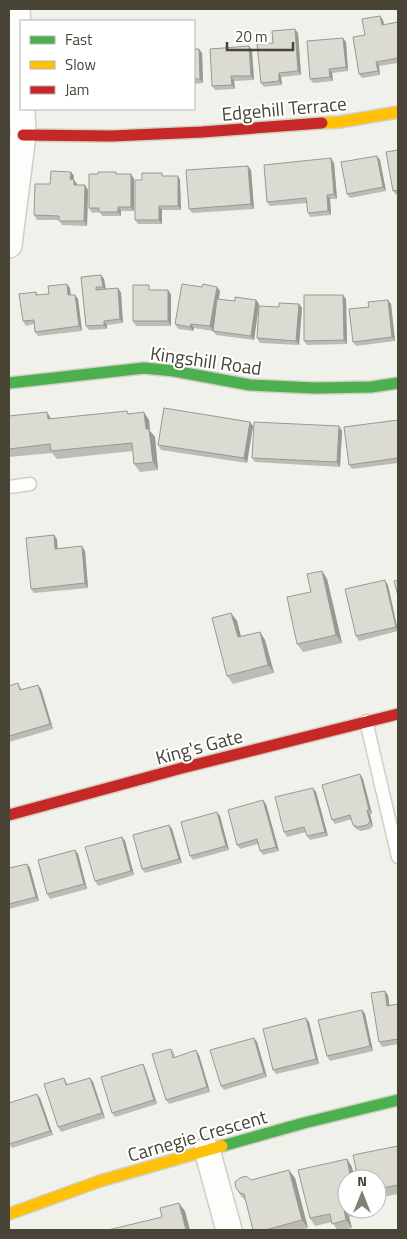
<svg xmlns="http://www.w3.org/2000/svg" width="407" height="1239" font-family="'Titillium Web',sans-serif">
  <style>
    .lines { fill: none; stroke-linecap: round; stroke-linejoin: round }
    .lane-casing { stroke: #cfcec8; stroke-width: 15 }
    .street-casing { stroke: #cfcec8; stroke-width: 28 }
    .fast-casing { stroke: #d1d0c2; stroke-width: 14 }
    .slow-casing { stroke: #d1d0c2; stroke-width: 14 }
    .jam-casing { stroke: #d1d0c2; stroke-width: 14 }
    .lane { stroke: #fdfdfc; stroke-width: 12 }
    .street { stroke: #fdfdfc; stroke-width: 25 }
    .fast { stroke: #4caf50; stroke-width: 11 }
    .slow { stroke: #ffc107; stroke-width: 11 }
    .jam { stroke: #c62828; stroke-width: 11 }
    .wall { fill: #bcbbb5 }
    .shaded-wall { fill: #999994 }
    .building { fill: #dbdad3; stroke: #999994 }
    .labels { text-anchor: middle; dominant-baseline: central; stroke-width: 4; stroke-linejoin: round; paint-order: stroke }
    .street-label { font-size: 19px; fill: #484436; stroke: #fff }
  </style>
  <rect width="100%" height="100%" fill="#f1f1eb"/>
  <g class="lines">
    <defs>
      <path id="lane" d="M9,487L30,484
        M366,721L398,857"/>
      <path id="street" d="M17,9L21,100
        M9,245L23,135L22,109
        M207,1150L229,1230"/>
      <path id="fast" d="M9,383L144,368L174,371L250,385L315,388L371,387L398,383
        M222,1146L304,1123L398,1100"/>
      <path id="slow" d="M322,123L340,122L398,112
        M9,1214L100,1181L222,1146"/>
      <path id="jam" d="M23,135L112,136L202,132L322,123
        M9,815L182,768L398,714"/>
    </defs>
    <use href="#lane" class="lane-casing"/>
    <use href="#street" class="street-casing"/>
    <use href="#fast" class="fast-casing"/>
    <use href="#slow" class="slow-casing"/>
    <use href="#jam" class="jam-casing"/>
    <use href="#lane" class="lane"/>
    <use href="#street" class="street"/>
    <use href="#fast" class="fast"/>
    <use href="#slow" class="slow"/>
    <use href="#jam" class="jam"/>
  </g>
  <path class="wall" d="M383,20L384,25L398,22V63L379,66L380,75L362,78L359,74L365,35Z
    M298,33L301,75L281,77L282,85L264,87L261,83L273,43Z
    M343,38L346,42L348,71L332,73L333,81L313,83L310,79Z
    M249,46L252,50L254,80L234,81L235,89L215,90L212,86Z
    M194,49L202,53L203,83L194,84Z
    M398,150V194L396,195L393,191Z
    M377,156L380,160L386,191L350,198L347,194Z
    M334,163L337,199H330L331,215L310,217L308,213L307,203L270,206L267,202Z
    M251,170L254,209L192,213L189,209Z
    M71,172L74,176V180L77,184V185L88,190L87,226L62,225L59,220H37L34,215L50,184Z
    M118,174H131L134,179V211H121V216H102L100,212L92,213L89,208Z
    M164,176H178L180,180L181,210H162V224H138L135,220L142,180Z
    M101,275L104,279L106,289L118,288L121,293L123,323L107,325V329L89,330L86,326L81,277Z
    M70,288L71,295H75L78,299L82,331L38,336L35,332L34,324L26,326L23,321L36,292L38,295L49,294Z
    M152,290L171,294V326H136L133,321Z
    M220,291L219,299L235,301L256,300L259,304L254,340L216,335L213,331L194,328L193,331L178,329L175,324Z
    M346,299L347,344L307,345L304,341Z
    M299,304L302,308L299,345L260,343L257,338L279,307Z
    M391,304L395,341L356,346L353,342Z
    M129,414L149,420L150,431L155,437L158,470L140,472L134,464L133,451L57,459L52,453L9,457V416L51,419Z
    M398,420V463L352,469L349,465Z
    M250,422L253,426L247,463L161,450L158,445Z
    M342,431L340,467L255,462L252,458Z
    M54,535L57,539V549L85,551L88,588L34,593L31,589Z
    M322,571L327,579L342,643L303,652L297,644L311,592Z
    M388,585L398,631L359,641L356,636Z
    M231,613L237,621L241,637L260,632L265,640L274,673L233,684L227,676Z
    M18,683L22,690L41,689L53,729L9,742V686Z
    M360,774L363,779L372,814H370L373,826L370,829L361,831L356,829L353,825L352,819L335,824L332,820Z
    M313,788L316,792L328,836L310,840L307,836L306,832L287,837L284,832Z
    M266,804L279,851L263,855L260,851L258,844L240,849L237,845Z
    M220,816L229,850L193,860L190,856Z
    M169,825L172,829L182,863L145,873L142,869Z
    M122,837L125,841L134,875L98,886L95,881Z
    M75,850L78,854L87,889L50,899L47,894Z
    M27,864L30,868L39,901L9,909V868Z
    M388,995L389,1005L398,1004V1044L382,1047L379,1042Z
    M362,1010L365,1014L373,1051L330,1061L327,1056Z
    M309,1022L319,1064L276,1074L273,1070Z
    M254,1038L257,1042L267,1077L224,1090L221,1086Z
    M171,1049L174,1053L175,1057L199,1055L210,1092L169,1104L166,1100Z
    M143,1064L145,1068L157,1104L115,1117L112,1113Z
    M64,1078L68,1085L90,1078L93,1082L105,1118L61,1132L58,1127Z
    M40,1098L53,1135L12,1148L9,1144V1103Z
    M398,1146V1194L377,1198V1179Z
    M347,1159L352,1167L347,1179V1209H362L363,1214L349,1217L352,1228L344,1230H337L332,1222L315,1226L310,1218Z
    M295,1178L308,1228L298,1230H253L246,1201L241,1196L236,1188L251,1180Z"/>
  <path class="shaded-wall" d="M380,16L383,20L385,29L382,25Z
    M295,29L298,33L301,75L298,71Z
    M343,38L346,42L348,71L346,67Z
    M249,46L252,50L254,80L251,76Z
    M199,49L202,53L203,83L200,79Z
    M376,62L379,66L380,75L378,71Z
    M329,69L332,73L333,81L330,77Z
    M279,73L281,77L282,85L279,81Z
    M231,76L234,81L235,89L232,85Z
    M377,156L380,160L386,191L383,187Z
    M331,158L334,163L337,199L334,194Z
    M248,166L251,170L254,209L251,204Z
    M71,172L74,176L73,183L70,179Z
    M131,174L134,179V211L131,207Z
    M178,176L180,180L181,210L178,206Z
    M74,180L77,184V189L74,185Z
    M85,185L88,190L87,226L84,221Z
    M327,195L330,199L331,215L328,211Z
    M159,206L162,210V224L159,220Z
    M118,207L121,211V216L118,212Z
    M101,275L104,279L106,291L103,287Z
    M67,284L70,288L71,300L68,295Z
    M217,287L220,291L213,331L210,326Z
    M118,288L121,293L123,323L120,319Z
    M168,290L171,294V326L168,321Z
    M75,295L78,299L82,331L79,326Z
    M343,295L346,299L347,344L344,340Z
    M256,300L259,304L254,340L251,336Z
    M388,300L391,304L395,341L392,337Z
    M299,304L302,308L299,345L296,341Z
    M104,321L107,325V329L104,325Z
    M191,324L194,328L193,331L190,327Z
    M47,412L52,420L48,419Z
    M144,412L149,420L150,431L155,437L158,470L153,462L146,429Z
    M250,422L253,426L247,463L244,458Z
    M339,426L342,431L340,467L337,462Z
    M54,535L57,539L58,553L55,549Z
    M82,546L85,551L88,588L85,583Z
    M322,571L327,579L342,643L336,635Z
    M385,580L388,585L398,631L396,627Z
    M231,613L237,621L243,645L238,637Z
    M260,632L265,640L274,673L268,665Z
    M38,685L41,689L53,729L50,724Z
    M360,774L363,779L372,814L369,810Z
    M313,788L316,792L328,836L325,832Z
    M263,800L266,804L279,851L276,847Z
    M367,810L370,814L373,826L370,822Z
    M217,812L220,816L229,850L226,846Z
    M169,825L172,829L182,863L179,859Z
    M122,837L125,841L134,875L131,871Z
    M75,850L78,854L87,889L84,884Z
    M27,864L30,868L39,901L36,897Z
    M385,991L388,995L390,1010L387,1006Z
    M362,1010L365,1014L373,1051L370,1046Z
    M306,1018L309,1022L319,1064L316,1059Z
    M254,1038L257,1042L267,1077L264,1073Z
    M196,1050L199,1055L210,1092L207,1087Z
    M143,1064L145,1068L157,1104L154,1100Z
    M90,1078L93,1082L105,1118L102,1113Z
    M37,1094L40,1098L53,1135L50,1131Z
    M347,1159L352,1167L355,1179H351Z
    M289,1170L295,1178L308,1228L302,1220Z
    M179,1203L185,1211L190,1230H186Z
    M344,1209L349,1217L352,1228L346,1220Z"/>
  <path class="building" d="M380,16L382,25L398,22V58L376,62L378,71L359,74L353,37L365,35L362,19Z
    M295,29L298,71L279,73V81L261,83L257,44L273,43L272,31Z
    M343,38L346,67L329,69L330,77L310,79L307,41Z
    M249,46L251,76H231L232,85L212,86L210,49Z
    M194,49H199L200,79H194Z
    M398,150V190L393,191L386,152Z
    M377,156L383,187L347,194L341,162Z
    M331,158L334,194L327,195L328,211L308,213L306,198L267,202L264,165Z
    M248,166L251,204L189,209L186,170Z
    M51,171L71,172L70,179L74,180V185H85L84,221H59V216L34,215L35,184H50Z
    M98,172H116V174H131V207H118V212H99V208H89V174H98Z
    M142,173H162V176H178V206H159V220H135V180H142Z
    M101,275L103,287H96V290L118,288L120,319L104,321V325L86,326L81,277Z
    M67,284L68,295H75L79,326L35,332L34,320L23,321L19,294L36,292V295L49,294L48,286Z
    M182,284L202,287L203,284L217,287L210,326L191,324L190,327L175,324Z
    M133,285H149V290H168V321H133Z
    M304,295H343L344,340L304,341Z
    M235,297L256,300L251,336L213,331L217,299L235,301Z
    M388,300L392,337L353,342L349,309L369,307L368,302Z
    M279,303L299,304L296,341L257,338L259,306L279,307Z
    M164,408L250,422L244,458L158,445Z
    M127,411L128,414L144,412L146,429H149L153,462L134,464L132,443L51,451L50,444L9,449V416L47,412L48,419Z
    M398,420V458L349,465L344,427Z
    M254,422L339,426L337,462L252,458Z
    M54,535L55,549L82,546L85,583L31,589L26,538Z
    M322,571L336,635L297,644L287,597L311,592L307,574Z
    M385,580L396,627L356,636L345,589Z
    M398,580V596L394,581Z
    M231,613L238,637L260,632L268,665L227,676L212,618Z
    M18,683L20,690L38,685L50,724L9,736V686Z
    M360,774L369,810H367L370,822L367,825L358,827L353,825L350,815L332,820L322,785Z
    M313,788L325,832L307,836L304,827L284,832L275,797Z
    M263,800L276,847L260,851L257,839L237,845L228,810Z
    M217,812L226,846L190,856L181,822Z
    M169,825L179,859L142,869L133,835Z
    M122,837L131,871L95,881L85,847Z
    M75,850L84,884L47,894L38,860Z
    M27,864L36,897L9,904V868Z
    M385,991L387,1006L398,1004V1039L379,1042L371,993Z
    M362,1010L370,1046L327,1056L318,1020Z
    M306,1018L316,1059L273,1070L263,1029Z
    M254,1038L264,1073L221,1086L210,1050Z
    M171,1049L173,1058L196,1050L207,1087L166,1100L152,1054Z
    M143,1064L154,1100L112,1113L101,1077Z
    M64,1078L66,1085L90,1078L102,1113L58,1127L44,1084Z
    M37,1094L50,1131L9,1144V1103Z
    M398,1146V1185L377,1189V1179H358L353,1155Z
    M347,1159L351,1179H347V1209H344L346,1220L332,1224L330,1214L310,1218L298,1170Z
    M289,1170L302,1220L265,1230H253L244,1194L240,1193L236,1188L235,1182L240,1178L246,1176L251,1180Z
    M179,1203L186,1230H108L162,1217L160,1208Z"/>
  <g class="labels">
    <g class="street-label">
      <text transform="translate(284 108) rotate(-5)">Edgehill Terrace</text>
      <text transform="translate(206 360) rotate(8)">Kingshill Road</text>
      <text transform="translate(199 746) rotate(-15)">King's Gate</text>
      <text transform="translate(197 1135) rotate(-16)">Carnegie Crescent</text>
    </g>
  </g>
  <rect width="407" height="1239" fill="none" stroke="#484436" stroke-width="20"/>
  <rect x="20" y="20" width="175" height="90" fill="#ffffff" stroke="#b6b4af"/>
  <rect x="30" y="36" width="25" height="8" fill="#4caf50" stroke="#b6b4af"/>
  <text x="65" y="45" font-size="15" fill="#484436">Fast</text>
  <rect x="30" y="61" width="25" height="8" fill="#ffc107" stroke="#b6b4af"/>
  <text x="65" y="70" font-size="15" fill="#484436">Slow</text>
  <rect x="30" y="86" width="25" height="8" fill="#c62828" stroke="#b6b4af"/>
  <text x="65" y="95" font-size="15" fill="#484436">Jam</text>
  <g transform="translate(362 1194)"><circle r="24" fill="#ffffff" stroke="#b6b4af"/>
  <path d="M0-4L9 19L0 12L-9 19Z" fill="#838175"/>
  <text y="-8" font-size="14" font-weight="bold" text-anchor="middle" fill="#484436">N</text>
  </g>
  <path d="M227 42v8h66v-8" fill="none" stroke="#484436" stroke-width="2.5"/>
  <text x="235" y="42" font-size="15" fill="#484436" stroke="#ffffff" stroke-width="4" paint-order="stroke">20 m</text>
</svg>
